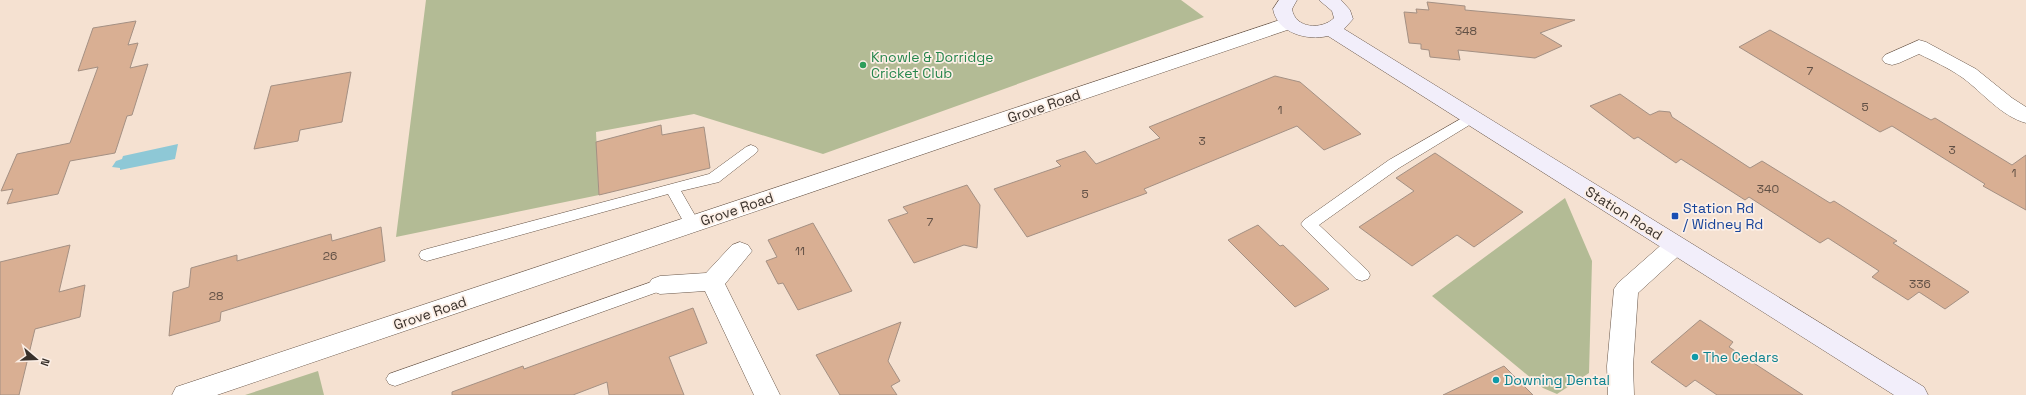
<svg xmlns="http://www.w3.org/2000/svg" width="2026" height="395" font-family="'Space Grotesk',sans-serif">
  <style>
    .green { fill: #b3bb95 }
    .water { fill: #8ec8d6 }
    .building { fill: #d9af93; stroke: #a49083 }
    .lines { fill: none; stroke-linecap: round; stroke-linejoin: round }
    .lane-casing { stroke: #69574a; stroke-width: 1 }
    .street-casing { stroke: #69574a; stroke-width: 1 }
    .secondary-casing { stroke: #69574a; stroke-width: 1 }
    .lane { fill: #fff; fill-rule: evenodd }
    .street { fill: #fff; fill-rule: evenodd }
    .secondary { fill: #f2eefa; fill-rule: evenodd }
    .leisure-dot { fill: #2e9e5b; stroke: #fcefe6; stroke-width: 1.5 }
    .transit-dot { fill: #1a4fb4; stroke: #fcefe6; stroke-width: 1.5 }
    .culture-dot { fill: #0f9aa8; stroke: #fcefe6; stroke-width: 1.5 }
    .labels { text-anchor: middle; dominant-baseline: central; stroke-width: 3.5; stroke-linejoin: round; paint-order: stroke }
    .number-label { font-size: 12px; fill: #615045 }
    .leisure-label { font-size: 14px; fill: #27864d; stroke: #fcefe6; text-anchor: start }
    .street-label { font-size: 14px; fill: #39312b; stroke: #fcefe6 }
    .transit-label { font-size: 14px; fill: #164399; stroke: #fcefe6; text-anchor: start }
    .culture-label { font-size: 14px; fill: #0d838f; stroke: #fcefe6; text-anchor: start }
  </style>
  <rect width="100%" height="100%" fill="#f5e1d1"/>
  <path class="green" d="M426,0H1181L1204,17L823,154L694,114L596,132L599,195L396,237Z
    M1565,198L1592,261L1589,373L1557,394L1543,388L1432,296Z
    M318,371L324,395H245Z"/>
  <path class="water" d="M178,144L175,159L120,170V168L112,167L116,161L122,159L123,156Z"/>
  <path class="building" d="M1427,2L1465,6V10L1575,20L1540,33L1562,46L1535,58L1458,50L1460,60L1430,57L1429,50L1421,49V44L1409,43L1404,12L1417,13L1416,9L1429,10Z
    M136,21L128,45L138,43L130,68L148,64L132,115L127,116L115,153L70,161L58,194L7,204L13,189L1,191L17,154L70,143L98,67L78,71L93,28Z
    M1770,30L1931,120L1935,118L2012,165L2026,155V210L1983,186L1985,184L1892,126L1880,132L1739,47Z
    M351,72L342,122L300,130L298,141L254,149L271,86Z
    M1275,76L1300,82L1361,134L1324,150L1297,126L1144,189L1147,193L1027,237L994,189L1061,166L1056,161L1085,151L1096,164L1160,138L1149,127Z
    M1620,94L1650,115L1659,111L1670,112L1672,117L1750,168L1762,161L1830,203L1834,201L1897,241L1893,243L1969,292L1945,309L1919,292L1908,300L1872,277L1879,271L1828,238L1820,243L1749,197L1745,200L1681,159L1676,163L1638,137L1634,139L1590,106Z
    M661,125L662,135L704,127L710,168L599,195L596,142Z
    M1435,153L1523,212L1474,247L1457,235L1412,266L1359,227L1414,191L1396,178Z
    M967,185L980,205L977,248L964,245L914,263L888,220L908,213L903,207Z
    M813,223L852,291L798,310L783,283L778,284L766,261L777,257L768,240Z
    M1258,225L1280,246L1283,245L1329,289L1295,307L1228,240Z
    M381,227L385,261L221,312L220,321L169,336L173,292L189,287L191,268L237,255V261L331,234L332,241Z
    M70,245L59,292L85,285L80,317L35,329L19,395H0V262Z
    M693,308L707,343L669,357L684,395H609L607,382L573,395H452V392L523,366L524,369Z
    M1700,320L1733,342L1729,347L1803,395H1717L1695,380L1686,387L1651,362Z
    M901,322L888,361L900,381L891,386L897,395H840L816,355Z
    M1504,366L1533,395H1443Z"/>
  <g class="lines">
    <defs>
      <path id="lane" d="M1471,113L1476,115L1478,118L1476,121L1399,168L1319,225L1368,271L1370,275L1368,279L1362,281L1356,279L1304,228L1301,224L1304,220L1389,160Z
        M751,145L756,147L758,150L756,153L719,182L681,191L700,224L697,228L692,230L687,228L668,194L427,261L421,259L419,255L421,251L427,249L709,174L746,147Z
        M660,279L666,281L668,285L666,289L395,386L389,384L386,379L389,374Z"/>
      <path id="street" d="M1289,17L1296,19L1298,23L1296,27L217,395H172L176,387L185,384Z
        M1919,40L1926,42L1976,69L2012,98L2026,107V123C2001,116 1983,93 1963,78C1949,68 1933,61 1919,54L1899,63L1892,65L1885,63L1882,59L1885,55Z
        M1676,237L1684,239L1687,245L1684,251L1638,293L1633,366L1634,395H1608L1607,366L1614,289L1618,283L1668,239Z
        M740,242L748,245L752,251L725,284L780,395H754L705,291L660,294L652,291L648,285L652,279L660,276L706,273L732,245Z"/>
      <path id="secondary" d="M1279,0H1297L1292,9C1295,29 1322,30 1334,18L1332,11L1319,0H1341L1350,10L1353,19L1344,29L1924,387L1928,395H1894L1328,36C1307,41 1277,33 1273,9Z"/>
    </defs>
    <use href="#lane" class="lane-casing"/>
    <use href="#street" class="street-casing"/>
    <use href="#secondary" class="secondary-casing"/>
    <use href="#lane" class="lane"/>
    <use href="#street" class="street"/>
    <use href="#secondary" class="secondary"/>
  </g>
  <circle class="leisure-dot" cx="863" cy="65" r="4"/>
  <rect class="transit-dot" x="1671" y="212" width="8" height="8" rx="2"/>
  <g class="culture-dot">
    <circle cx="1695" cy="357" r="4"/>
    <circle cx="1496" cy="380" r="4"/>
  </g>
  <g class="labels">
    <g class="number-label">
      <text x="1466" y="31">348</text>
      <text x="1810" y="71">7</text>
      <text x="1865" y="107">5</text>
      <text x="1280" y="110">1</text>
      <text x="1202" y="141">3</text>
      <text x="1952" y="150">3</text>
      <text x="2014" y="173">1</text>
      <text x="1768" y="189">340</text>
      <text x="1085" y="194">5</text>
      <text x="930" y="222">7</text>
      <text x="800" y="251">11</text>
      <text x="330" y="256">26</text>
      <text x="1920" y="284">336</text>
      <text x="216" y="296">28</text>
    </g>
    <g class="leisure-label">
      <text x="871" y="57">Knowle &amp; Dorridge<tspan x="871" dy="16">Cricket Club</tspan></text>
    </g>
    <g class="street-label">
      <text transform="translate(1044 106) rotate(-19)">Grove Road</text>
      <text transform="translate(737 209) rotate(-19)">Grove Road</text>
      <text transform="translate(1624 213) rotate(32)">Station Road</text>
      <text transform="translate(430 313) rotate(-19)">Grove Road</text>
    </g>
    <g class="transit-label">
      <text x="1683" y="208">Station Rd<tspan x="1683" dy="16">/ Widney Rd</tspan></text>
    </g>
    <g class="culture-label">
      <text x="1703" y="357">The Cedars</text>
      <text x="1504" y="380">Downing Dental</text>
    </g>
  </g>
  <g transform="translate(36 359) rotate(109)" stroke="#fcefe6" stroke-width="3" paint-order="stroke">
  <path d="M0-3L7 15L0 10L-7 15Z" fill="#39312b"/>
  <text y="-6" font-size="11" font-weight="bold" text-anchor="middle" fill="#39312b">N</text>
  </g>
</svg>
